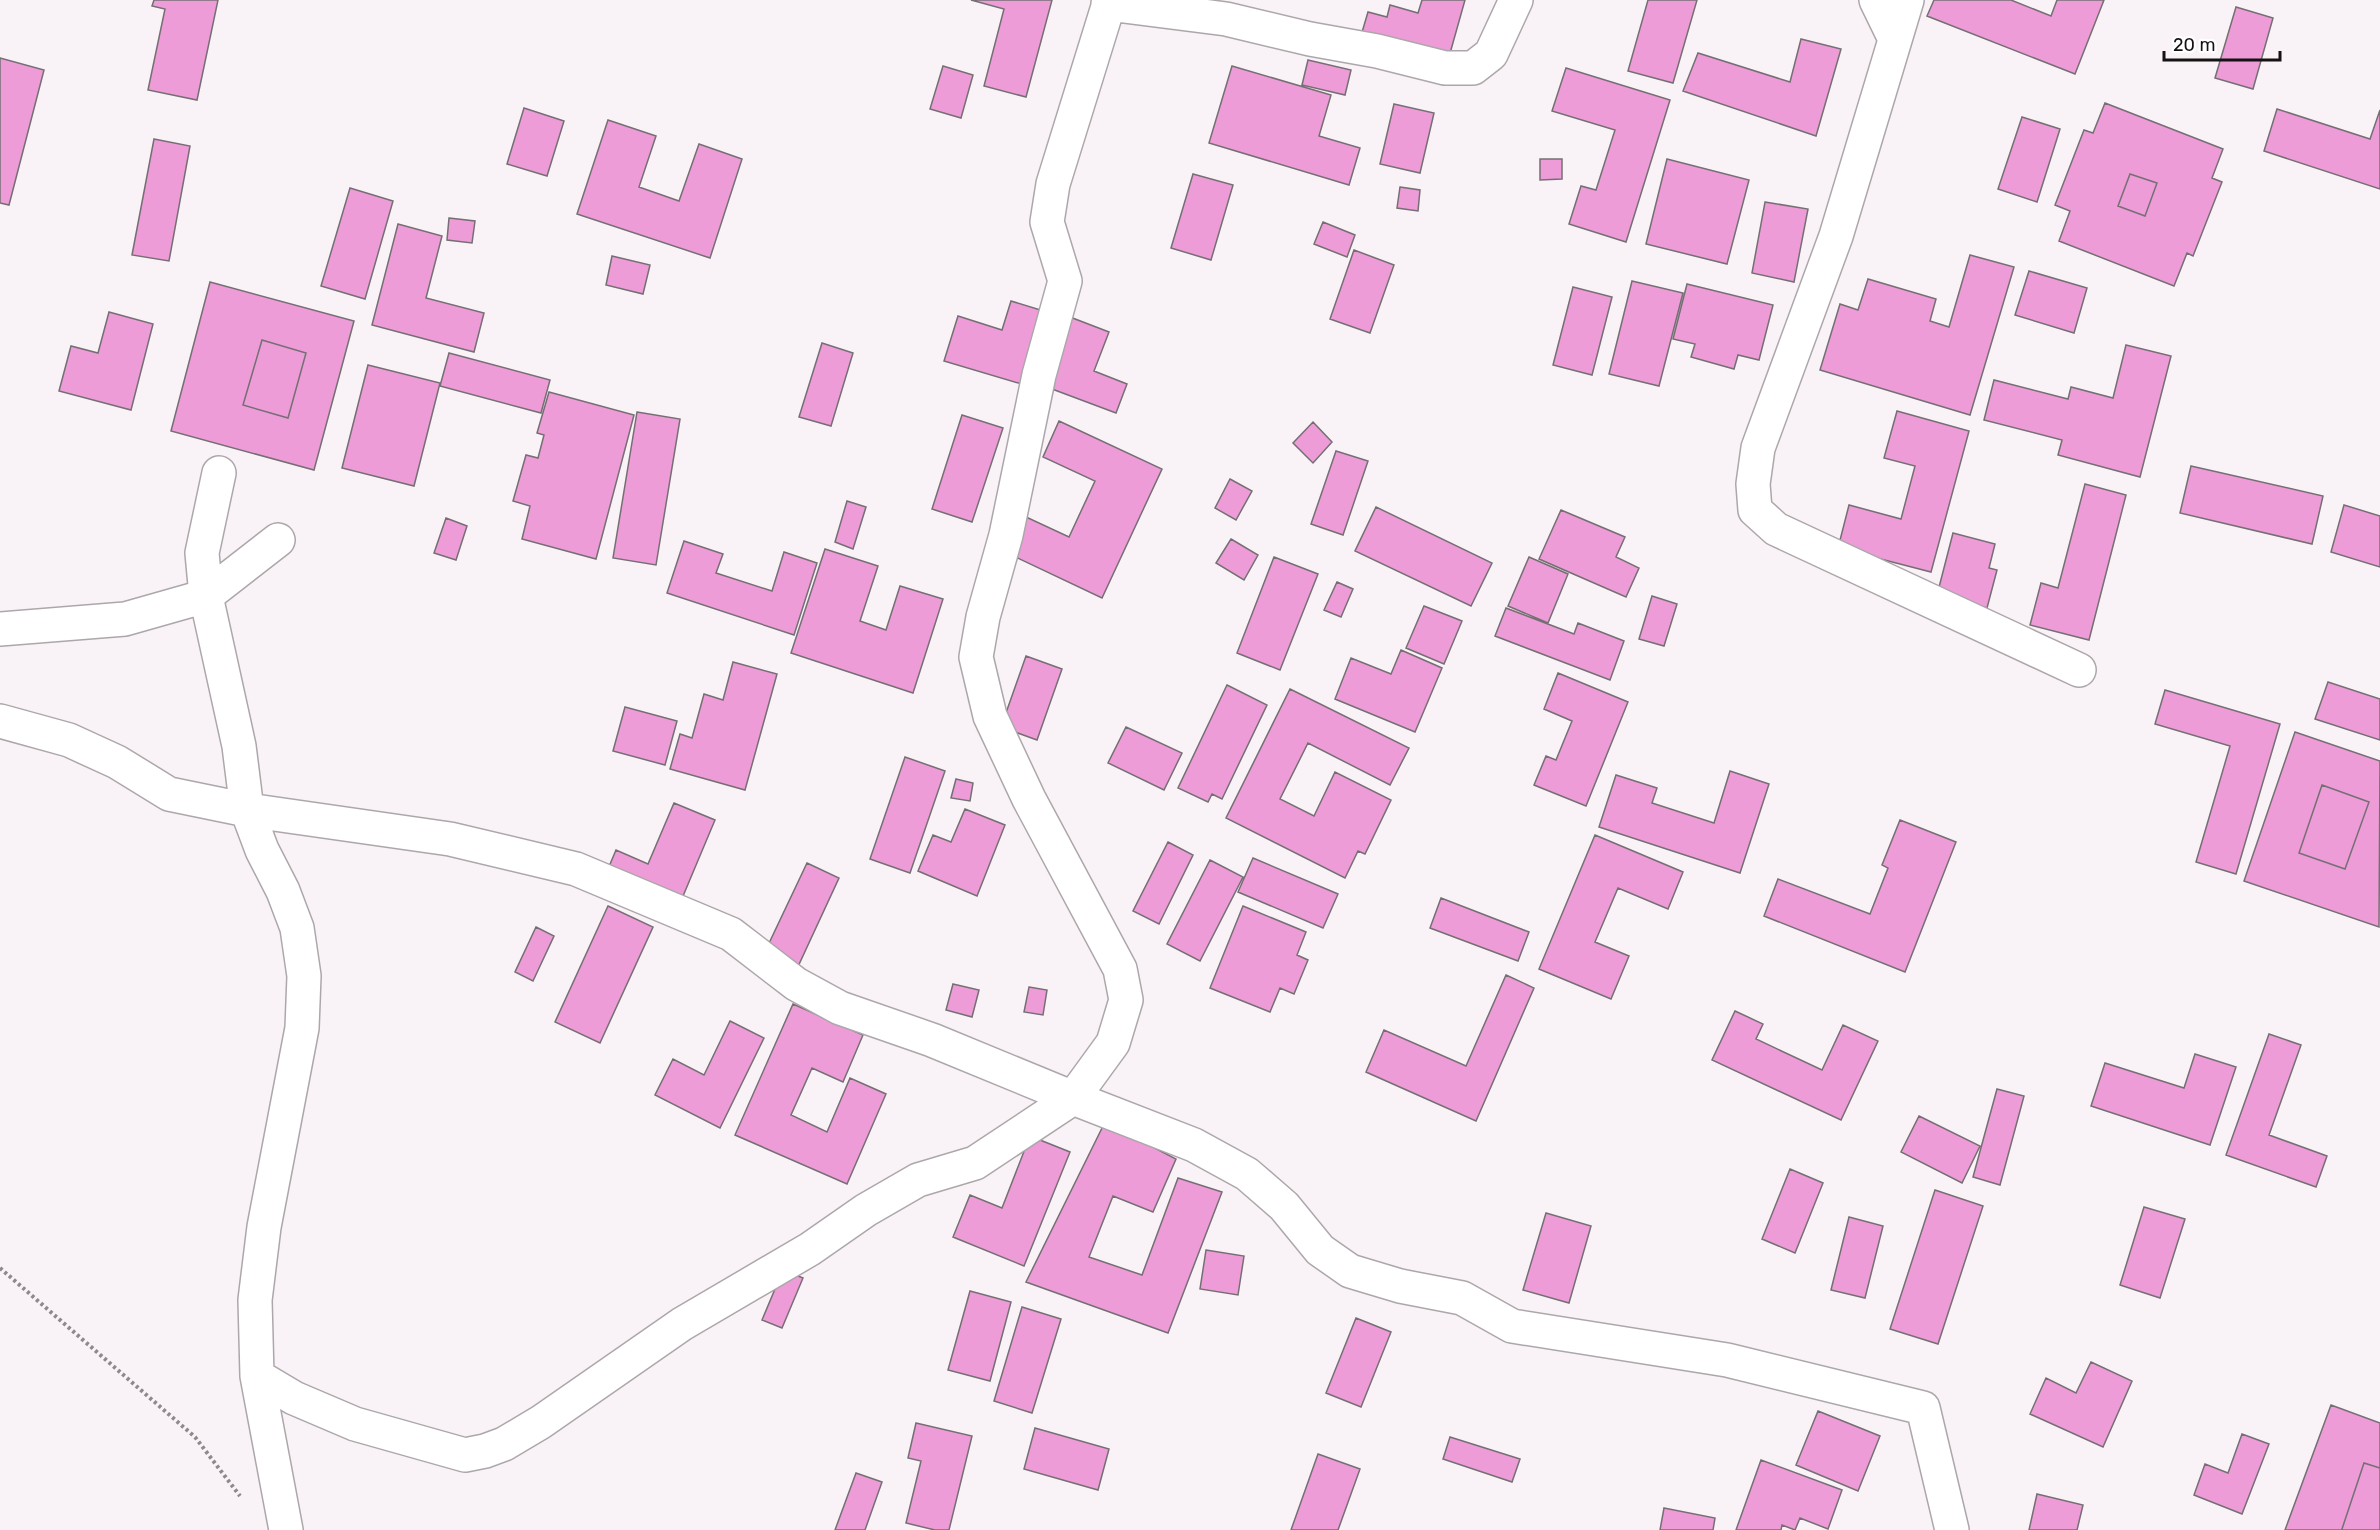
<svg xmlns="http://www.w3.org/2000/svg" width="2380" height="1530" font-family="Rubik,sans-serif">
  <style>
    .building { fill: #ed9cd8; stroke: #756f73; stroke-width: 1.5; fill-rule: evenodd }
    .lines { fill: none; stroke-linecap: round; stroke-linejoin: round }
    .minor-casing { stroke: #ada7ab; stroke-width: 36 }
    .path { stroke: #8d898c; stroke-width: 4; stroke-dasharray: 3 3; stroke-linecap: butt }
    .minor { stroke: #fff; stroke-width: 33 }
  </style>
  <rect width="100%" height="100%" fill="#f9f3f7"/>
  <path class="building" d="M154,0H218L197,100L148,90L165,9L152,6Z
    M971,0H1052L1026,97L984,86L1004,9Z
    M1422,0H1465L1447,64L1360,39L1368,12L1387,17L1390,5L1418,13Z
    M1648,0H1697L1673,83L1628,71Z
    M1934,0H2011L2051,16L2057,0H2104L2075,74L1927,16Z
    M2236,7L2273,18L2253,89L2215,78Z
    M1801,39L1841,49L1816,136L1683,91L1698,53L1790,82Z
    M0,58L44,70L9,205L0,203Z
    M1308,60L1351,70L1345,95L1302,85Z
    M943,66L973,75L961,118L930,109Z
    M1232,66L1331,95L1319,136L1360,148L1349,185L1209,143Z
    M1566,68L1670,100L1626,242L1569,224L1581,186L1596,190L1615,130L1552,111Z
    M2105,103L2223,149L2212,178L2222,182L2193,256L2187,253L2174,286L2059,241L2070,211L2055,205L2084,130L2093,133ZM2130,174L2157,183L2145,216L2118,206Z
    M1394,104L1434,113L1420,173L1380,164Z
    M524,108L564,121L547,176L507,164Z
    M2277,109L2370,139L2380,110V189L2264,151Z
    M2022,117L2060,129L2037,202L1998,189Z
    M608,120L656,136L639,187L679,201L699,144L742,159L710,258L577,214Z
    M154,139L190,146L169,261L132,255Z
    M1540,159H1562V179L1540,180Z
    M1667,159L1749,180L1727,264L1646,244Z
    M1193,174L1233,185L1211,260L1171,248Z
    M2130,174L2157,183L2145,216L2118,206Z
    M1400,187L1420,190L1418,211L1397,208Z
    M350,188L393,201L365,299L321,286Z
    M1765,202L1808,209L1794,282L1752,273Z
    M449,218L475,221L472,243L447,240Z
    M1323,222L1355,235L1347,257L1314,244Z
    M398,224L442,236L426,298L484,313L474,352L372,325Z
    M1354,250L1394,265L1370,333L1330,319Z
    M1970,255L2014,267L1970,415L1820,370L1840,304L1858,310L1868,279L1936,299L1930,321L1949,327Z
    M612,256L650,265L643,294L606,285Z
    M2029,271L2087,288L2074,333L2015,315Z
    M1632,281L1683,293L1659,386L1609,374Z
    M210,282L354,321L314,470L171,431ZM262,340L306,353L288,418L243,405Z
    M1687,284L1773,305L1759,360L1738,355L1734,369L1691,357L1695,344L1673,339Z
    M1573,287L1612,297L1592,375L1553,365Z
    M1011,301L1047,312L1025,385L944,361L958,316L1002,330Z
    M109,312L153,324L131,410L59,391L71,346L98,353Z
    M1070,317L1109,332L1094,371L1127,384L1116,413L1044,386Z
    M262,340L306,353L288,418L243,405Z
    M822,343L853,353L831,426L799,417Z
    M2126,345L2171,356L2140,477L2058,455L2062,440L1984,420L1994,380L2068,399L2071,387L2113,398Z
    M449,353L550,380L541,413L440,386Z
    M368,365L440,383L414,486L342,468Z
    M549,392L634,415L596,559L522,539L530,506L513,501L526,455L538,458L544,435L537,433Z
    M1897,411L1969,431L1931,572L1838,548L1849,505L1901,519L1915,466L1884,458Z
    M637,412L680,419L656,565L613,558Z
    M962,415L1003,428L972,522L932,509Z
    M1059,421L1162,469L1102,598L1007,553L1024,516L1069,537L1095,481L1043,457Z
    M1313,422L1332,442L1313,463L1293,443Z
    M1336,451L1368,461L1343,535L1311,524Z
    M2191,466L2323,496L2312,544L2180,513Z
    M1230,479L1252,491L1236,520L1215,508Z
    M2085,484L2126,495L2089,640L2030,625L2041,583L2058,588Z
    M847,501L866,507L853,549L835,542Z
    M2344,505L2380,516V567L2331,552Z
    M1376,507L1492,563L1471,606L1355,551Z
    M1561,510L1625,537L1616,557L1639,568L1626,597L1539,559Z
    M446,518L467,526L456,560L434,553Z
    M1953,533L1995,544L1989,568L1997,570L1987,608L1937,595Z
    M1231,539L1258,555L1244,580L1216,563Z
    M684,541L723,554L716,573L772,591L784,552L817,563L794,635L667,593Z
    M825,549L878,566L860,621L886,630L900,586L943,599L913,693L791,653Z
    M1274,557L1318,574L1280,670L1237,653Z
    M1529,557L1568,574L1548,623L1508,606Z
    M1337,582L1353,589L1341,617L1324,610Z
    M1652,596L1677,604L1664,646L1639,639Z
    M1424,606L1462,621L1444,664L1406,648Z
    M1506,608L1574,634L1578,623L1624,641L1610,680L1495,636Z
    M1401,650L1442,668L1415,732L1335,699L1351,658L1391,674Z
    M1026,656L1062,669L1037,740L1001,727Z
    M733,662L777,674L745,790L670,769L680,734L692,738L704,694L723,700Z
    M1558,673L1628,702L1586,806L1534,785L1546,756L1556,760L1572,721L1544,709Z
    M2328,682L2380,699V740L2315,719Z
    M1227,685L1267,705L1222,799L1212,794L1208,802L1178,788Z
    M1290,689L1409,748L1390,785L1308,743L1280,799L1314,816L1335,772L1391,800L1365,854L1358,851L1345,878L1226,818Z
    M2165,690L2280,724L2236,874L2196,862L2230,746L2155,724Z
    M625,707L677,721L665,765L613,751Z
    M1126,727L1182,753L1164,790L1108,763Z
    M2295,732L2380,761L2379,927L2244,881ZM2322,785L2369,802L2345,869L2299,853Z
    M905,757L945,771L910,873L870,859Z
    M1730,771L1769,784L1740,873L1599,827L1616,775L1657,788L1652,803L1714,823Z
    M956,779L973,783L970,801L951,798Z
    M2322,785L2369,802L2345,869L2299,853Z
    M674,803L715,820L678,908L605,876L616,850L648,864Z
    M965,809L1005,825L977,896L918,871L933,835L951,842Z
    M1900,820L1956,842L1905,972L1764,916L1778,879L1870,914L1888,868L1882,865Z
    M1595,835L1683,872L1668,909L1618,888L1595,942L1629,956L1611,999L1539,969Z
    M1168,842L1193,855L1159,924L1133,911Z
    M1253,858L1338,894L1323,928L1238,892Z
    M1210,860L1243,877L1200,961L1167,944Z
    M807,863L839,878L795,973L762,958Z
    M1441,898L1529,932L1518,961L1430,928Z
    M608,906L653,927L600,1043L555,1022Z
    M1243,906L1306,932L1297,955L1308,960L1294,994L1280,988L1270,1012L1210,988Z
    M536,927L554,936L533,981L515,972Z
    M1506,975L1534,988L1476,1121L1366,1072L1384,1030L1466,1066Z
    M953,984L979,990L972,1017L946,1010Z
    M1029,987L1047,990L1043,1015L1024,1012Z
    M793,1004L863,1035L843,1082L812,1068L791,1115L827,1132L850,1078L886,1094L847,1184L735,1135Z
    M1735,1011L1763,1024L1756,1039L1822,1070L1843,1025L1878,1041L1841,1120L1712,1060Z
    M730,1021L764,1038L720,1128L655,1095L673,1059L704,1075Z
    M2269,1034L2301,1045L2269,1135L2327,1156L2316,1187L2226,1155Z
    M2195,1054L2236,1067L2210,1145L2091,1106L2105,1063L2184,1088Z
    M1997,1089L2024,1096L2000,1185L1973,1177Z
    M1919,1116L1980,1146L1962,1183L1901,1152Z
    M1105,1122L1176,1159L1153,1212L1113,1196L1089,1257L1142,1275L1178,1178L1222,1192L1168,1333L1026,1282Z
    M1030,1136L1070,1152L1024,1266L953,1237L970,1195L1002,1208Z
    M1790,1169L1823,1183L1795,1253L1762,1239Z
    M1935,1190L1983,1206L1938,1344L1890,1329Z
    M2144,1207L2185,1219L2160,1298L2120,1285Z
    M1546,1213L1591,1226L1569,1303L1523,1290Z
    M1849,1217L1883,1226L1865,1298L1831,1290Z
    M1206,1250L1244,1256L1238,1295L1200,1289Z
    M783,1270L803,1278L782,1328L762,1320Z
    M970,1291L1011,1302L990,1381L948,1370Z
    M1022,1307L1061,1319L1032,1413L994,1401Z
    M1356,1318L1391,1332L1361,1407L1326,1393Z
    M2091,1362L2132,1381L2103,1447L2030,1414L2046,1378L2076,1393Z
    M2331,1405L2380,1423V1468L2364,1463L2342,1529L2343,1530H2285Z
    M1818,1411L1880,1436L1858,1491L1796,1465Z
    M916,1423L972,1436L949,1530H935L906,1523L921,1461L908,1458Z
    M1035,1428L1109,1449L1098,1490L1024,1469Z
    M2242,1434L2269,1444L2242,1514L2194,1495L2205,1464L2228,1473Z
    M1450,1437L1520,1459L1512,1482L1443,1459Z
    M1318,1454L1360,1469L1338,1530H1291Z
    M1761,1460L1842,1490L1828,1529L1800,1518L1795,1530L1782,1525L1781,1530H1736Z
    M2364,1463L2380,1468V1530H2343L2342,1529Z
    M856,1473L882,1482L865,1530H835Z
    M2037,1494L2083,1505L2077,1530H2029Z
    M1664,1508L1715,1518L1713,1530H1660Z"/>
  <g class="lines">
    <defs>
      <path id="minor" d="M1876,0L1895,39
        M1907,0L1836,236L1758,448L1753,484L1755,510L1776,529L2079,670
        M1108,4L1226,19L1310,39L1377,51L1445,68H1473L1491,54L1516,0
        M219,473L202,553L206,596L239,746L247,810L262,850L283,891L297,928L304,976L302,1028L264,1227L255,1300L257,1376L286,1530
        M0,629L125,619L206,596L278,540
        M0,721L69,740L117,762L169,794L247,810L450,839L576,869L731,934L796,984L840,1008L932,1040L1073,1098L1194,1145L1247,1174L1284,1206L1320,1250L1350,1271L1400,1286L1462,1298L1512,1326L1727,1360L1923,1408L1952,1530
        M257,1376L294,1398L355,1424L465,1455L485,1451L504,1444L541,1422L682,1324L810,1249L866,1210L918,1180L975,1163L1073,1098L1113,1043L1126,1000L1120,969L1029,799L990,716L976,657L983,617L1006,535L1039,375L1065,281L1047,222L1053,184L1110,0"/>
    </defs>
    <use href="#minor" class="minor-casing"/>
    <path class="path" d="M0,1268L195,1437L240,1496"/>
    <use href="#minor" class="minor"/>
  </g>
  <path d="M2164 51v9h116v-9" fill="none" stroke="#141213" stroke-width="3"/>
  <text x="2173" y="51" font-size="18" fill="#141213" stroke="#ffffff" stroke-width="4.5" paint-order="stroke">20 m</text>
</svg>
